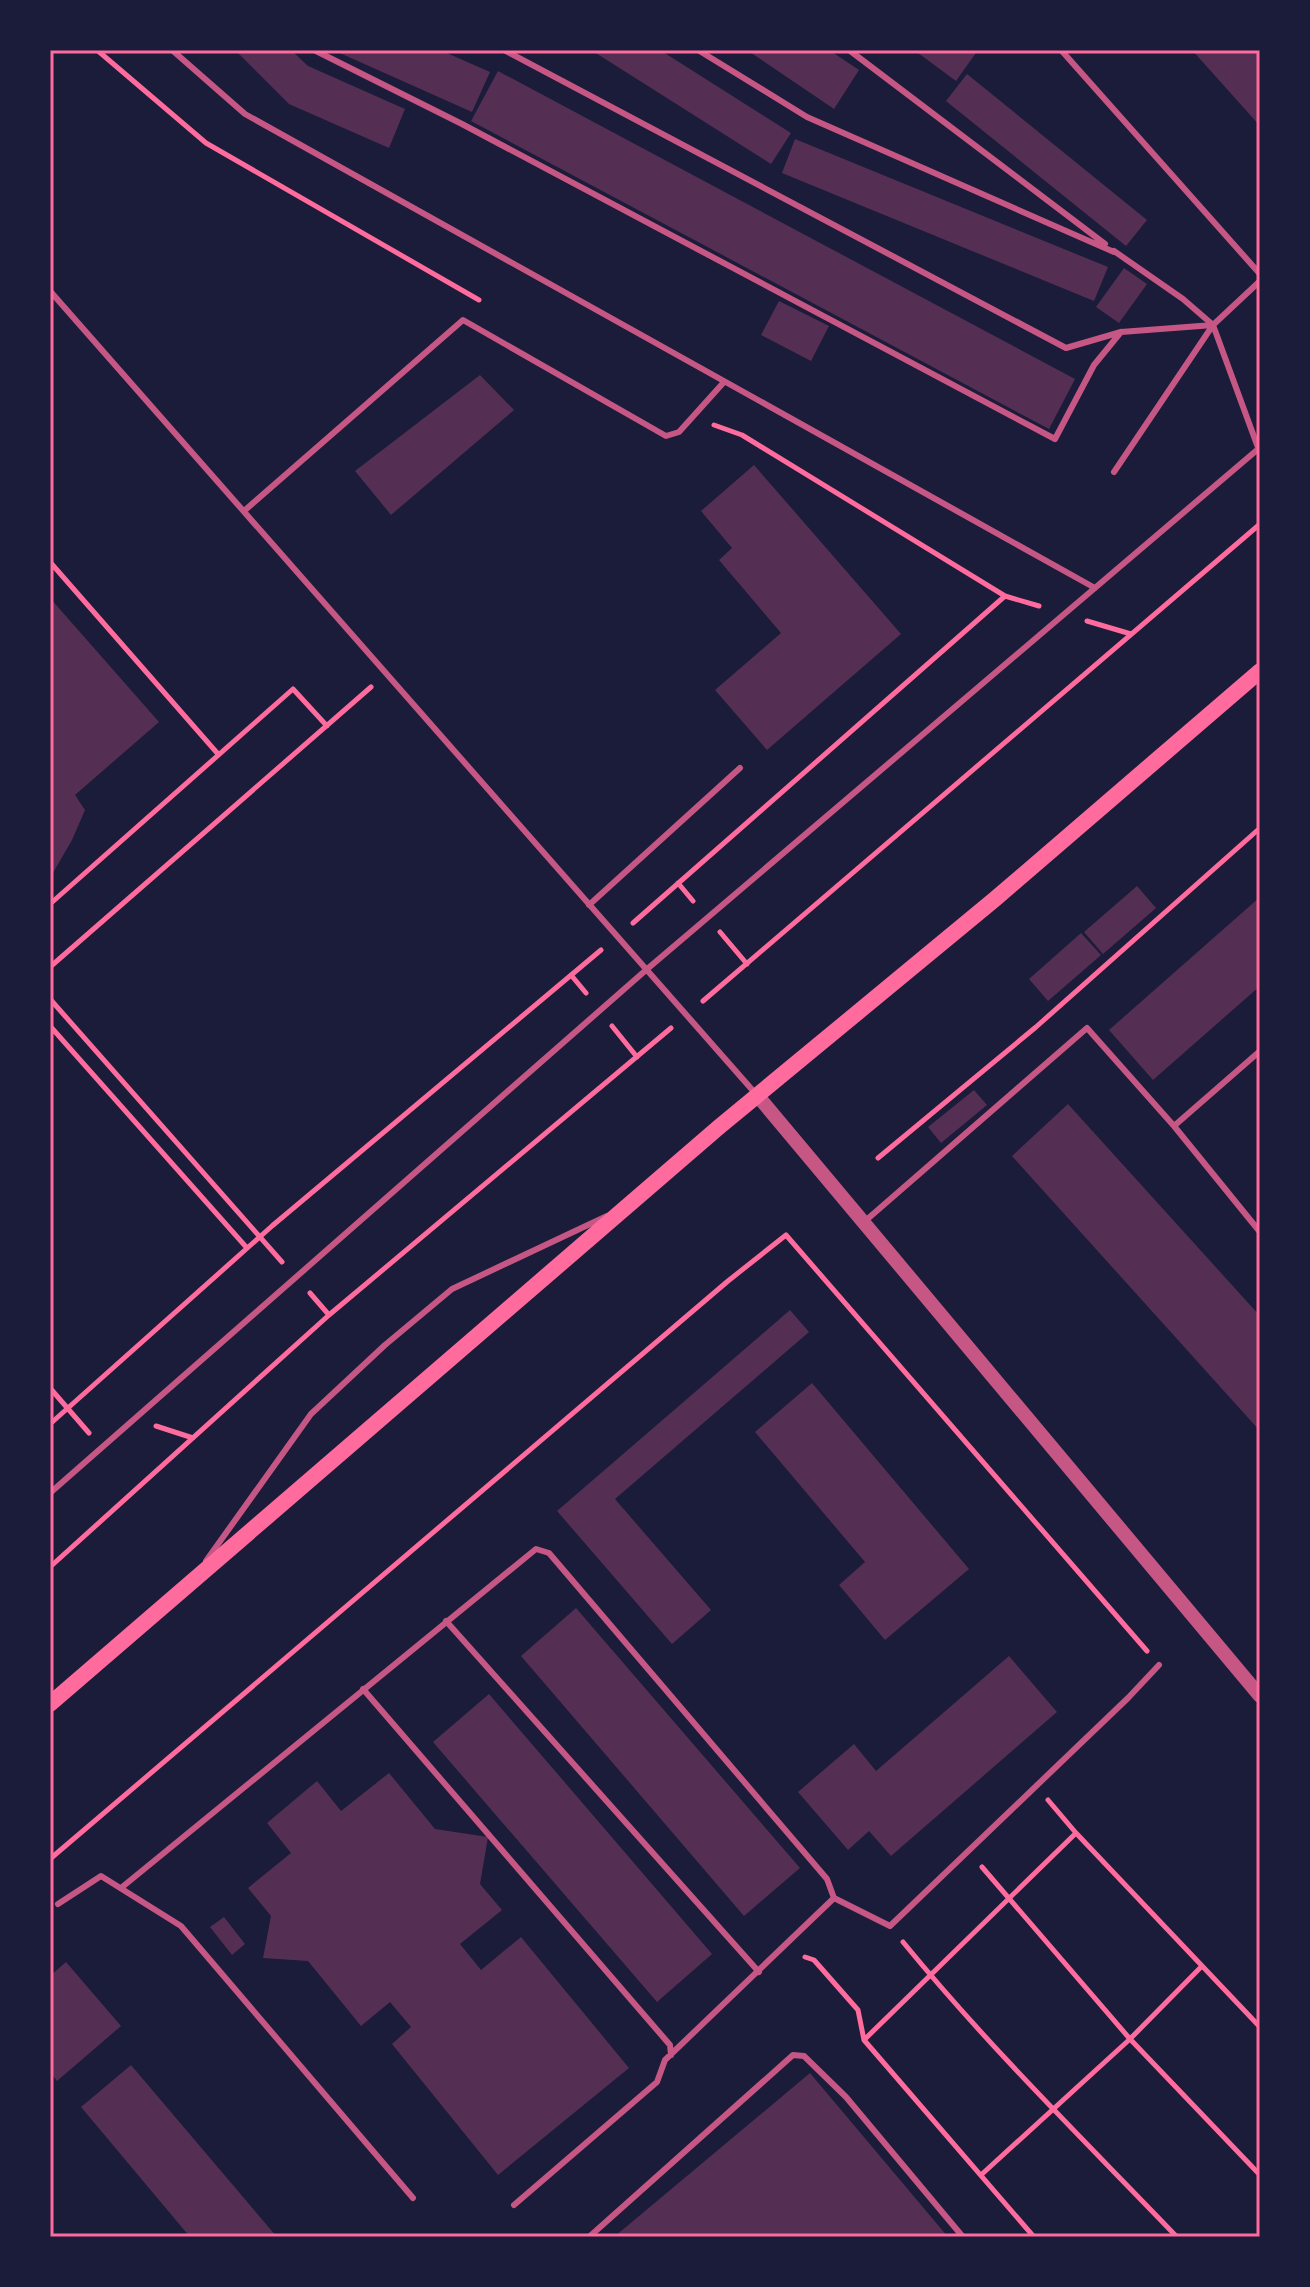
<svg xmlns="http://www.w3.org/2000/svg" width="1310" height="2287" font-family="'Open Sans',sans-serif">
  <style>
    .building { fill: #542f53 }
    .lines { fill: none; stroke-linecap: round; stroke-linejoin: round }
    .path { stroke: #ff6b9d; stroke-width: 5 }
    .service { stroke: #c65784; stroke-width: 6 }
    .tertiary { stroke: #c65784; stroke-width: 14 }
    .secondary { stroke: #ff6b9d; stroke-width: 16 }
    .neatline { fill: none; stroke: #ff6b9d; stroke-width: 3 }
  </style>
  <rect width="100%" height="100%" fill="#1b1b3a"/>
  <path class="building" d="M235,50H291L308,66L405,109L389,148L289,104Z
    M333,50H440L490,72L472,112Z
    M591,50H660L791,133L771,164Z
    M747,50H829L859,70L834,109Z
    M914,50H978L956,81Z
    M1192,50H1260V126Z
    M498,71L1075,379L1049,429L471,121Z
    M967,74L1147,220L1126,246L946,101Z
    M795,139L1108,267L1094,301L782,173Z
    M1124,268L1147,284L1119,323L1096,307Z
    M779,301L829,326L811,361L761,335Z
    M480,375L514,410L391,515L355,471Z
    M754,465L901,634L767,750L715,690L781,633L719,560L732,548L701,511Z
    M50,598L159,722L75,795L85,810L72,840L50,878Z
    M1137,886L1156,908L1103,954L1084,932Z
    M1260,897V986L1153,1080L1109,1030Z
    M1081,933L1101,955L1048,1001L1029,979Z
    M974,1090L987,1105L941,1143L928,1127Z
    M1068,1104L1260,1316V1431L1012,1156Z
    M790,1310L809,1332L615,1499L711,1610L672,1644L557,1511Z
    M812,1383L969,1569L885,1640L839,1585L865,1562L755,1432Z
    M576,1608L800,1868L744,1916L521,1656Z
    M1009,1656L1057,1712L891,1856L869,1831L848,1850L798,1792L854,1744L876,1771Z
    M489,1694L712,1954L657,2002L433,1742Z
    M389,1773L435,1829L488,1837L480,1884L502,1910L460,1944L481,1970L521,1937L629,2068L498,2175L392,2044L411,2027L390,2002L361,2026L308,1961L263,1958L271,1916L248,1888L291,1853L267,1823L317,1781L341,1811Z
    M224,1917L245,1944L232,1955L210,1927Z
    M66,1962L121,2026L57,2081L50,2072V1976Z
    M131,2065L277,2237H190L81,2107Z
    M810,2073L948,2237H614Z"/>
  <g class="lines">
    <path class="path" d="M97,50L206,143L479,300
      M50,562L218,754
      M1005,596L1039,606
      M1087,621L1131,634
      M678,883L693,901
      M50,904L293,689L327,726
      M633,923L1005,596L742,435L714,425
      M720,932L747,964
      M50,967L371,687
      M571,975L586,993
      M50,999L282,1262
      M703,1001L1260,524
      M50,1026L247,1248
      M612,1026L637,1057
      M878,1158L1036,1027L1260,828
      M310,1293L329,1315
      M50,1388L89,1433
      M50,1424L272,1226L601,950
      M156,1426L193,1438
      M50,1567L329,1315L671,1028
      M1048,1800L1076,1833
      M50,1859L728,1281L786,1235L1147,1651
      M982,1867L1130,2039L1260,2175
      M903,1942C988,2046 1084,2140 1177,2237
      M805,1957L814,1960L858,2010L864,2040L1034,2237
      M865,2039L1076,1833L1260,2027
      M981,2175L1130,2039L1202,1966"/>
    <path class="service" d="M172,50L245,114L1095,588
      M314,50L462,124L1055,439L1094,365L1121,332
      M504,50L1066,348L1121,332L1213,325
      M698,50L807,117L1114,252
      M849,50L1105,244
      M1061,50L1260,274
      M1114,251L1183,299L1213,325
      M1260,281L1213,325L1260,453
      M50,291L755,1093
      M1114,472L1213,325
      M244,511L463,320L666,436L679,432L724,382
      M589,905L740,768
      M1174,1126L1260,1232
      M864,1222L1087,1028L1174,1126L1260,1051
      M50,1493L646,970L1257,450
      M206,1561L311,1414L385,1345L452,1289L607,1216
      M446,1621L759,1972
      M363,1689L670,2045L671,2055
      M121,1888L536,1549L549,1553L827,1879L834,1898
      M58,1904L101,1876L181,1926L413,2198
      M514,2205L657,2082L665,2060L834,1898L890,1926L1128,1698L1159,1665
      M589,2237L793,2055L804,2056L846,2097L963,2237"/>
    <path class="tertiary" d="M757,1095L1260,1696"/>
    <path class="secondary" d="M50,1704L719,1127L995,899L1260,671"/>
  </g>
  <rect width="1310" height="2287" fill="none" stroke="#1b1b3a" stroke-width="104"/>
  <rect x="52" y="52" width="1206" height="2183" class="neatline"/>
</svg>
